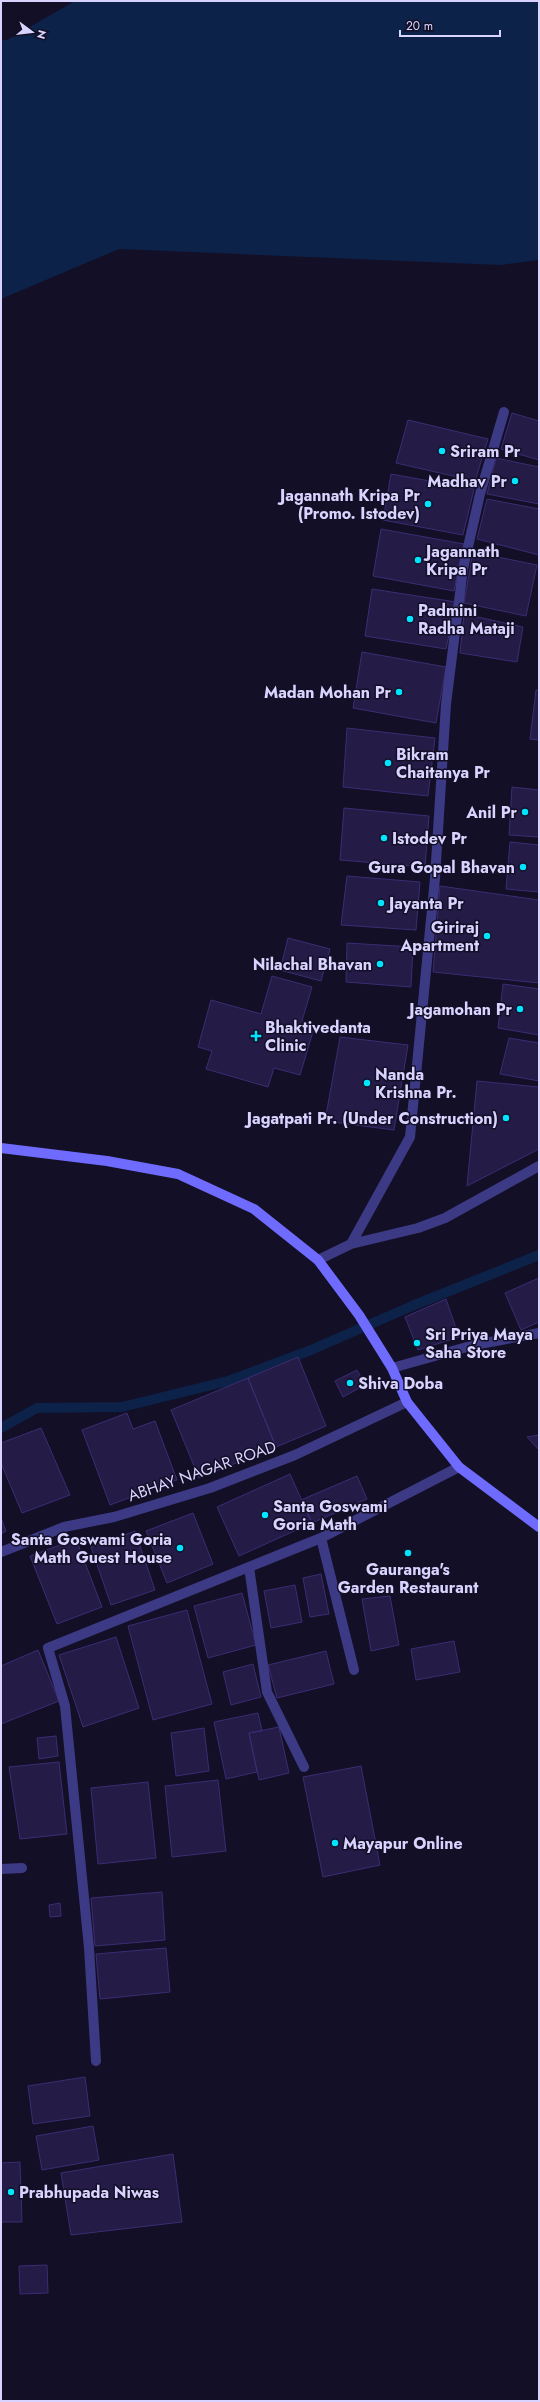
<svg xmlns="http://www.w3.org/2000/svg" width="540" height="2402" font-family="Jost,sans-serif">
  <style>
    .water { fill: #0c2248 }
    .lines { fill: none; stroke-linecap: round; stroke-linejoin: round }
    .stream { stroke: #0c2248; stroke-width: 10 }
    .building { fill: #241b47; stroke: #3b2d73 }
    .minor { stroke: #3d3a85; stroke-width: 10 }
    .tertiary { stroke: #3d3a85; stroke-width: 10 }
    .secondary { stroke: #6f6bff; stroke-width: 10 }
    .poi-dot { fill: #00e5ff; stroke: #130f26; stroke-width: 1.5 }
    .labels { text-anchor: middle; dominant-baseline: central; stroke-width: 3; stroke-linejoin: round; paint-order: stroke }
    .poi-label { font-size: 16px; font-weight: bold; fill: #d9d4ff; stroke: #130f26; text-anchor: start }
    .street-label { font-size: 16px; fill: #d9d4ff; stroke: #130f26 }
  </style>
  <rect width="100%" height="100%" fill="#130f26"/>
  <path class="water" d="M75,1H539V260L501,265L119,249L1,299V40H7Z"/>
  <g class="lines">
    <path class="stream" d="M1,1428L37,1408L122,1407L228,1381L311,1350L412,1306L539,1255"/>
  </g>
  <path class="building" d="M512,413L539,421V460L501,449Z
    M408,420L488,439L475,481L396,463Z
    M496,458L539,467V504L487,494Z
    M391,474L474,489L463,535L383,520Z
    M487,499L539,509V555L477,539Z
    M381,529L464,544L454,591L373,576Z
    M473,552L537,565L526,616L464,603Z
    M372,589L456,602L446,649L365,636Z
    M464,614L523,627L517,662L460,653Z
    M362,652L446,667L436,723L353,708Z
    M536,690H539V740L530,739Z
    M347,728L435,738L428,796L343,787Z
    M512,787L539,790V837L509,835Z
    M344,808L429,816L425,867L340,860Z
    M510,842L539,845V892L506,889Z
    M347,876L420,882L416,930L341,925Z
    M440,886L539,900V983L433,972Z
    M288,938L330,949L321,981L280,970Z
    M347,943L413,947L411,987L346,982Z
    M272,976L312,987L302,1021L315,1025L300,1075L274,1068L268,1087L206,1069L212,1051L198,1047L211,1000L261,1014Z
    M503,984L539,989V1035L498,1028Z
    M340,1037L408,1045L394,1130L325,1121Z
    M509,1038L539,1043V1081L500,1074Z
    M477,1081L539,1087V1149L467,1186Z
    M539,1278V1322L521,1330L505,1293Z
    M446,1299L459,1337L418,1350L405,1317Z
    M298,1357L326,1426L276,1447L248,1378Z
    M357,1370L365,1385L343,1397L335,1381Z
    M248,1378L276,1447L199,1478L171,1410Z
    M127,1413L133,1429L155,1421L177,1480L110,1505L82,1430Z
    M41,1428L70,1495L22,1513L1,1463V1443Z
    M539,1435V1450L527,1437Z
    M290,1474L312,1523L239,1556L217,1507Z
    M357,1476L367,1499L312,1523L301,1500Z
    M193,1513L213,1564L167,1583L146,1531Z
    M1,1518L6,1531L1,1534Z
    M135,1531L155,1590L111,1605L91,1547Z
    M76,1539L102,1607L57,1624L30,1556Z
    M321,1574L329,1614L310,1617L303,1578Z
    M295,1585L302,1622L271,1628L264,1591Z
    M242,1593L256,1645L208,1658L194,1606Z
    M390,1596L399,1645L371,1651L362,1599Z
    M187,1610L212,1704L153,1720L128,1626Z
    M116,1637L139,1708L83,1727L59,1655Z
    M454,1641L460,1672L416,1680L411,1649Z
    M38,1650L59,1701L1,1724V1666Z
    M326,1651L334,1684L277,1698L268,1665Z
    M253,1664L261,1697L231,1705L223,1672Z
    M258,1713L262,1731L249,1733L257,1772L226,1779L214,1722Z
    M279,1727L289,1773L259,1780L249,1733Z
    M204,1728L209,1771L176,1776L171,1733Z
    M56,1736L58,1756L39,1759L37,1738Z
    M59,1762L67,1834L20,1839L9,1767Z
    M361,1766L380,1865L323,1877L303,1777Z
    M218,1780L226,1851L172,1857L165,1786Z
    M148,1782L156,1858L98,1864L91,1788Z
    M162,1892L165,1940L95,1946L91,1898Z
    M60,1903L61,1916L50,1917L49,1905Z
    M166,1948L170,1992L100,1999L96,1954Z
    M85,2077L90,2116L33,2124L28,2086Z
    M93,2126L99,2160L42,2170L36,2136Z
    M173,2154L182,2222L71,2235L61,2173Z
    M20,2162L22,2222H1V2163Z
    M47,2265L48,2293L20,2294L19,2266Z"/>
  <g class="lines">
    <path class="minor" d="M351,1244L410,1137L435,878L446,704L463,569L480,494L504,412
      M318,1260L351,1244L418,1228L445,1218L539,1166
      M392,1368L474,1345L539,1333
      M321,1538L354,1670
      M249,1567L267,1692L304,1767
      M1,1869L22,1868
      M96,2061L89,1948L65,1706L48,1648L321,1538L459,1467"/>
    <path class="tertiary" d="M1,1552L64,1527L114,1517L210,1488L295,1455L407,1402"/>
    <path class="secondary" d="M1,1148L107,1161L178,1174L254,1209L318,1260L359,1315L392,1368L407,1402L459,1467L539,1527"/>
  </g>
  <g class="poi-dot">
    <circle cx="442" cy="451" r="4"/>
    <circle cx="515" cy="481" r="4"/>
    <circle cx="428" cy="504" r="4"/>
    <circle cx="418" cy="560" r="4"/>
    <circle cx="410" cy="619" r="4"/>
    <circle cx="399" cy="692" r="4"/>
    <circle cx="388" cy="763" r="4"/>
    <circle cx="525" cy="812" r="4"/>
    <circle cx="384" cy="838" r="4"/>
    <circle cx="523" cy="867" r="4"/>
    <circle cx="381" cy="903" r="4"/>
    <circle cx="487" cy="936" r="4"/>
    <circle cx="380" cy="964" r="4"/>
    <circle cx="520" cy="1009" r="4"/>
    <path d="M254 1030h4v4h4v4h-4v4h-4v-4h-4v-4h4z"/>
    <circle cx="367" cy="1083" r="4"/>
    <circle cx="506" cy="1118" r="4"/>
    <circle cx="417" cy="1343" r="4"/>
    <circle cx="350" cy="1383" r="4"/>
    <circle cx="265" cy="1515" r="4"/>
    <circle cx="180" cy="1548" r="4"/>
    <circle cx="408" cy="1553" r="4"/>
    <circle cx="335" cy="1843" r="4"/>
    <circle cx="11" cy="2192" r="4"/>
  </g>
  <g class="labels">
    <g class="poi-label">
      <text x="450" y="451">Sriram Pr</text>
      <text x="507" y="481" text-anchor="end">Madhav Pr</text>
      <text x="420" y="495" text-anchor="end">Jagannath Kripa Pr<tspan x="420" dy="18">(Promo. Istodev)</tspan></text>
      <text x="426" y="551">Jagannath<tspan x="426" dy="18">Kripa Pr</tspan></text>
      <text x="418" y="610">Padmini<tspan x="418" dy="18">Radha Mataji</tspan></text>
      <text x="391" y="692" text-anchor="end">Madan Mohan Pr</text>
      <text x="396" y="754">Bikram<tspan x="396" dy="18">Chaitanya Pr</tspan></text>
      <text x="517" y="812" text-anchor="end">Anil Pr</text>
      <text x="392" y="838">Istodev Pr</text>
      <text x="515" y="867" text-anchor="end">Gura Gopal Bhavan</text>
      <text x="389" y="903">Jayanta Pr</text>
      <text x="479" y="927" text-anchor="end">Giriraj<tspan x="479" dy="18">Apartment</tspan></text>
      <text x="372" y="964" text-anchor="end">Nilachal Bhavan</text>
      <text x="512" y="1009" text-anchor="end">Jagamohan Pr</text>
      <text x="265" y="1027">Bhaktivedanta<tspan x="265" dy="18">Clinic</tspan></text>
      <text x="375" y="1074">Nanda<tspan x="375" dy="18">Krishna Pr.</tspan></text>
      <text x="498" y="1118" text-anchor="end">Jagatpati Pr. (Under Construction)</text>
      <text x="425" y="1334">Sri Priya Maya<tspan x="425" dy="18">Saha Store</tspan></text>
      <text x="358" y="1383">Shiva Doba</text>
      <text x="273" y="1506">Santa Goswami<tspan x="273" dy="18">Goria Math</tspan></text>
      <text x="172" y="1539" text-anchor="end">Santa Goswami Goria<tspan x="172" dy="18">Math Guest House</tspan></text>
      <text x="408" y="1569" text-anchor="middle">Gauranga's<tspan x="408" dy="18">Garden Restaurant</tspan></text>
      <text x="343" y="1843">Mayapur Online</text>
      <text x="19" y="2192">Prabhupada Niwas</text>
    </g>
    <g class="street-label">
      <text transform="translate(202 1471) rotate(-19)">ABHAY NAGAR ROAD</text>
    </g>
  </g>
  <rect width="540" height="2402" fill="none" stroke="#d9d4ff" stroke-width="4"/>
  <g transform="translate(32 32) rotate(105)" stroke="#130f26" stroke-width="3" paint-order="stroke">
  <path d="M0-3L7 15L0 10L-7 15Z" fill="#d9d4ff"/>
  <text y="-6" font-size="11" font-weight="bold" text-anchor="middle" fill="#d9d4ff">N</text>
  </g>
  <path d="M400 30v6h100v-6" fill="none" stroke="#d9d4ff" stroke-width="2"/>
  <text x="406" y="30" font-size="12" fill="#d9d4ff" stroke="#130f26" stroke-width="3" paint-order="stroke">20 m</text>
</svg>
